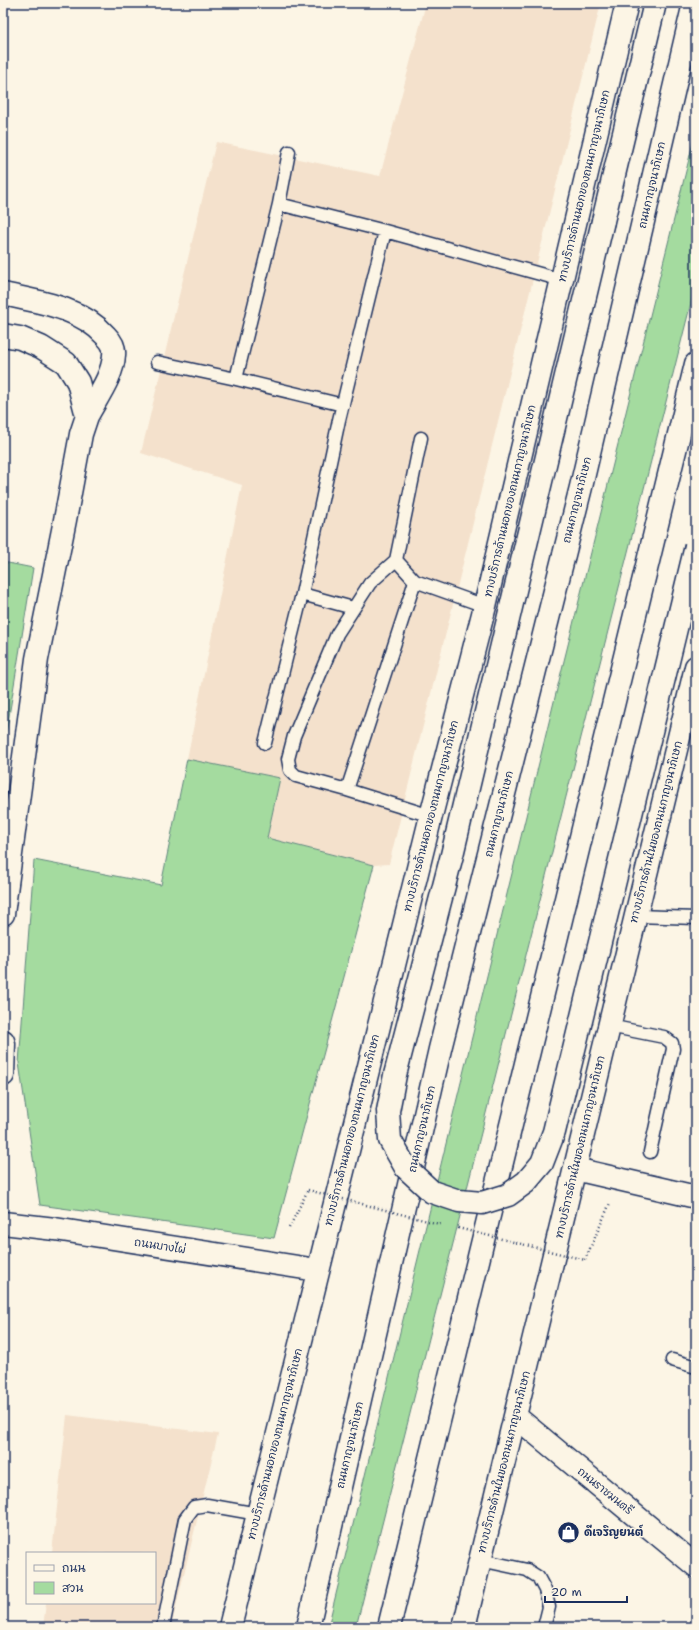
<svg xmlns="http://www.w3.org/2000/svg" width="699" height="1630" font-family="'Shantell Sans','Playpen Sans Thai',sans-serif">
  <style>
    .built { fill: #f4e1cc }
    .green { fill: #a4db9f; stroke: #60857e }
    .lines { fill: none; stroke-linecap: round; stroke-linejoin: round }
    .lane-casing { stroke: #1b2f5e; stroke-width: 15 }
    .street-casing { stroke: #1b2f5e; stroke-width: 25 }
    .secondary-casing { stroke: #1b2f5e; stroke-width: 25 }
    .highway-casing { stroke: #1b2f5e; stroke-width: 25 }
    .path { stroke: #1b2f5e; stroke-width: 2.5; stroke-dasharray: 1 3; stroke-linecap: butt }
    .lane { stroke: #fcf5e5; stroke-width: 12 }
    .street { stroke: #fcf5e5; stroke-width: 22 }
    .secondary { stroke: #fcf5e5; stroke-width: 22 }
    .highway { stroke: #fcf5e5; stroke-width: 22 }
    .secondary-bridge-casing { stroke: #1b2f5e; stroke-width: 25; stroke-linecap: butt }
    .path-bridge { stroke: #1b2f5e; stroke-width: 2.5; stroke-dasharray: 1 3; stroke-linecap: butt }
    .secondary-bridge { stroke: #fcf5e5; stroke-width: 22 }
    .labels { text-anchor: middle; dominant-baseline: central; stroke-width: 3; stroke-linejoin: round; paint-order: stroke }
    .street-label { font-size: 11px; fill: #1b2f5e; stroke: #fcf5e5 }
    .poi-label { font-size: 11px; font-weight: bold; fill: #1b2f5e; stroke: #fcf5e5; text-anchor: start }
  </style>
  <rect width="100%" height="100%" fill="#fcf5e5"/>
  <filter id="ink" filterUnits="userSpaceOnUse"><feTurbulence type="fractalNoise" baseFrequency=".025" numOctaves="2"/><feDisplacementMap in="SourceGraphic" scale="8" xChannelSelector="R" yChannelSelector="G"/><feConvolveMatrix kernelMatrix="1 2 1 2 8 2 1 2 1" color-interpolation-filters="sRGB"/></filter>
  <g filter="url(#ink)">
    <path class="built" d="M426,3H601L389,864L374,865L267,838L280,778L187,759L242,485L141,453L216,142L380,176Z
      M67,1415L218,1434L171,1627H43L46,1603H155V1553H52Z"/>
    <path class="green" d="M696,131V283L356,1627H328L559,681Z
      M3,562L33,568L3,753Z
      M187,759L280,778L267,838L374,865L274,1238L40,1205L19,1063L34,860L161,885Z"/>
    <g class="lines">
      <defs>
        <path id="lane" d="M289,152L279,204L385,231
          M157,362L236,379L279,204
          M236,379L343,405
          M415,581L396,560L421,438
          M302,594L353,608
          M265,743L302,594L339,420L385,231L562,280
          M347,790L296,776L290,770L288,759L294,736L337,634L370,583L396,560
          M431,816L347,790L415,581L485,606
          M636,916L696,918
          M609,1026L664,1037L672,1043L673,1049L650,1152
          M672,1360L696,1367
          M480,1560L527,1570L538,1577L545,1590L549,1607L544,1627
          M163,1627L185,1519L194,1507L207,1505L258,1514"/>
        <path id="street" d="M3,294C39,302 80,307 106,336C112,342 115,347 114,355C113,376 97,397 87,416
          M3,335L20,338L41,347L66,363L78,382L87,416L81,434L65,520L37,659L3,914
          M3,1041L4,1044L3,1075
          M575,1169L696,1197"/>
        <path id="secondary" d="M603,221L655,3
          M3,1223L55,1229L317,1270
          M515,1416L696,1566
          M230,1627L431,816L485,606L627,3
          M464,1627L696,667"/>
        <path id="highway" d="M308,1627L440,1049L581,487L694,3
          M389,1627L696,364"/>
      </defs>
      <use href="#lane" class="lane-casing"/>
      <use href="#street" class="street-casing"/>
      <use href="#secondary" class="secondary-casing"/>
      <use href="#highway" class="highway-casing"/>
      <path class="path" d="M289,1228L308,1190
        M585,1260L610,1203"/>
      <use href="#lane" class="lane"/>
      <use href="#street" class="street"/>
      <use href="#secondary" class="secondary"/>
      <use href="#highway" class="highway"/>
      <defs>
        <path id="secondary-bridge" d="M603,221L452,855L395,1075L388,1111L390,1140L406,1168L432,1192L459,1201L482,1203L508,1195L526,1182L542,1163L554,1132L696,546"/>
      </defs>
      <use href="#secondary-bridge" class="secondary-bridge-casing"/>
      <path class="path-bridge" d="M308,1190L443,1225
        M458,1228L585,1260"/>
      <use href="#secondary-bridge" class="secondary-bridge"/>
    </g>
  </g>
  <defs>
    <symbol id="shop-disc" viewBox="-11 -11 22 22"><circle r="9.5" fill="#1b2f5e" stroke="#fcf5e5"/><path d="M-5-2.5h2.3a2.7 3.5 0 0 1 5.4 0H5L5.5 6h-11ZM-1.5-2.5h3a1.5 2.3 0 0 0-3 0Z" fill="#fff"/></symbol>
  </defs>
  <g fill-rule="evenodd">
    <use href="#shop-disc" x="556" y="1520" width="25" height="25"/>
  </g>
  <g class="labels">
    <g class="street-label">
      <text transform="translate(652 185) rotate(-77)">ถนนกาญจนาภิเษก</text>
      <text transform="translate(584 186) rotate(-77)">ทางบริการด้านนอกของถนนกาญจนาภิเษก</text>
      <text transform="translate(577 500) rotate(-76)">ถนนกาญจนาภิเษก</text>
      <text transform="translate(510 501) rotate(-77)">ทางบริการด้านนอกของถนนกาญจนาภิเษก</text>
      <text transform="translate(499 814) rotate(-76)">ถนนกาญจนาภิเษก</text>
      <text transform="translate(431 816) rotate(-76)">ทางบริการด้านนอกของถนนกาญจนาภิเษก</text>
      <text transform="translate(656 832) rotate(-76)">ทางบริการด้านในของถนนกาญจนาภิเษก</text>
      <text transform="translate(422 1129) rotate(-77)">ถนนกาญจนาภิเษก</text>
      <text transform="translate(352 1130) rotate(-76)">ทางบริการด้านนอกของถนนกาญจนาภิเษก</text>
      <text transform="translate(580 1147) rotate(-77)">ทางบริการด้านในของถนนกาญจนาภิเษก</text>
      <text transform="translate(160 1246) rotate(9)">ถนนบางไผ่</text>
      <text transform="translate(275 1444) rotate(-76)">ทางบริการด้านนอกของถนนกาญจนาภิเษก</text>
      <text transform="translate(350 1445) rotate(-77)">ถนนกาญจนาภิเษก</text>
      <text transform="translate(504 1462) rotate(-76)">ทางบริการด้านในของถนนกาญจนาภิเษก</text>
      <text transform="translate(605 1491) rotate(39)">ถนนราชมนตรี</text>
    </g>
    <g class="poi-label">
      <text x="584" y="1532">ดีเจริญยนต์</text>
    </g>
  </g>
  <rect width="699" height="1630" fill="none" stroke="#fcf5e5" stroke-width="16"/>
  <rect x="8" y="8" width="683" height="1614" fill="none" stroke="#1b2f5e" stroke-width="1.5" filter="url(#ink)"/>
  <rect x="26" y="1552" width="130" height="52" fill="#fcf5e5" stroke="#a2a6af"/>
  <rect x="34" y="1565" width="20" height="6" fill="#fcf5e5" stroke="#a2a6af"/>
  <text x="62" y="1572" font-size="12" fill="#1b2f5e">ถนน</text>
  <rect x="34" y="1582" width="20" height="12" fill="#a4db9f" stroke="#a2a6af"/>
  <text x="62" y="1592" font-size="12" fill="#1b2f5e">สวน</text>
  <path d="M545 1596v6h82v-6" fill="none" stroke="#1b2f5e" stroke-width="2"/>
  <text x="551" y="1596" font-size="12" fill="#1b2f5e" stroke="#fcf5e5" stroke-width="3" paint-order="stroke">20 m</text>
</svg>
